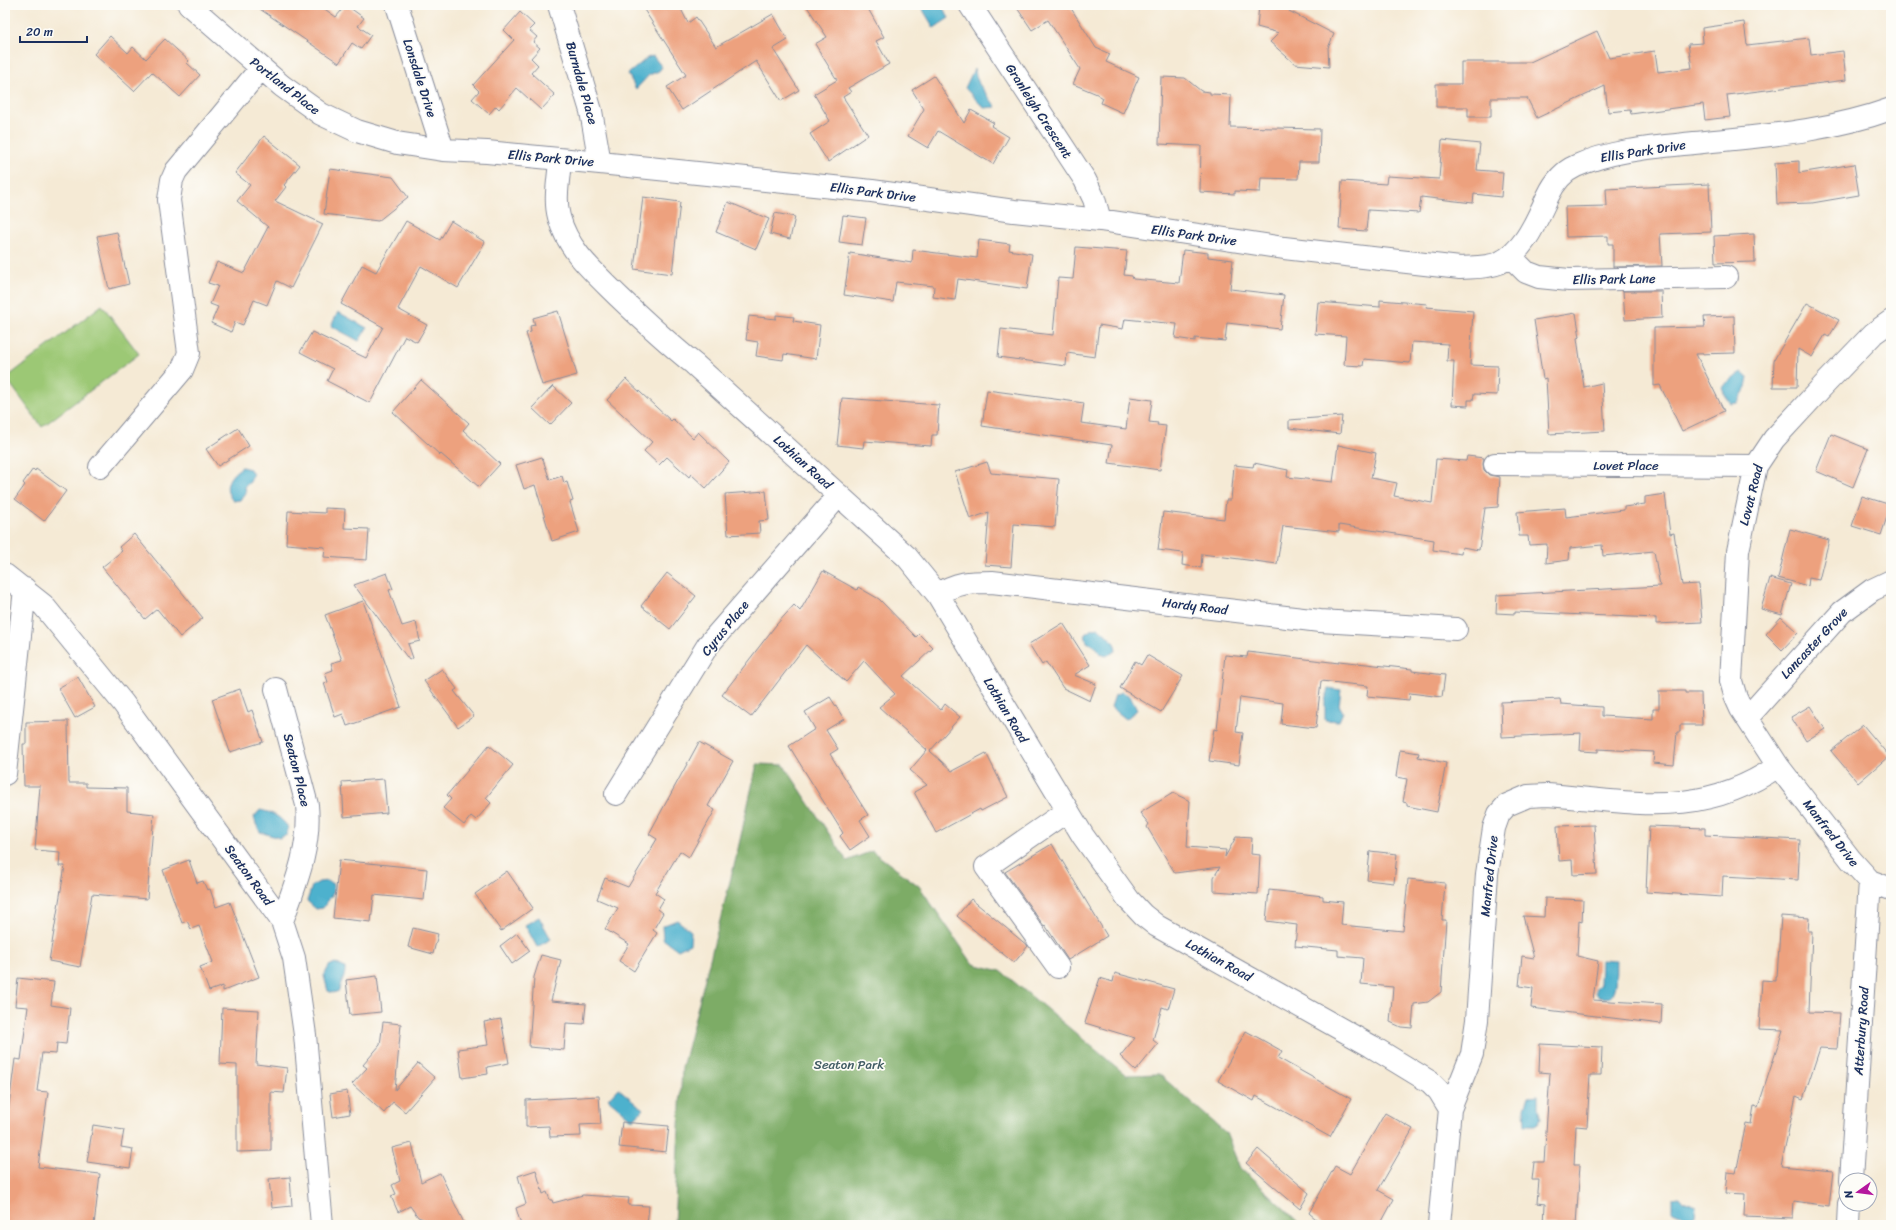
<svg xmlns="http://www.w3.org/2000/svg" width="1896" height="1230" font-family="Sriracha,sans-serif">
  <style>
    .green { fill: #9cc875; stroke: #5c7c6a }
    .forest { fill: #7dac66; stroke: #4c6e62 }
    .water { fill: #4eb1cd; stroke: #347096 }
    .building { fill: #eda17e }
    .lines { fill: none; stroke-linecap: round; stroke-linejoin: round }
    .minor-casing { stroke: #888c9a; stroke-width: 24 }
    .minor { stroke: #fff; stroke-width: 22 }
    .labels { text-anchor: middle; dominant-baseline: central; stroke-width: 3.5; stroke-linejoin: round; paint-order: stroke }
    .street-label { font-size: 13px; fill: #1b2f5e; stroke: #fdfcf7 }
    .park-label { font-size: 13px; fill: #425d65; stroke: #fdfcf7 }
  </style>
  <rect width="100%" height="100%" fill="#fdfcf7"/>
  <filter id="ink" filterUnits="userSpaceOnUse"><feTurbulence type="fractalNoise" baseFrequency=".025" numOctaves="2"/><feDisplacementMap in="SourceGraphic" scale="8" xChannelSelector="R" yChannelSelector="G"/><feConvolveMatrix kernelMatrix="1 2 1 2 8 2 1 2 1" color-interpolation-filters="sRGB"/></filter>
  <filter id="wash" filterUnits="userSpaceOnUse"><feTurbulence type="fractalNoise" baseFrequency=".012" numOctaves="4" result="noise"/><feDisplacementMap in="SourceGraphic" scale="16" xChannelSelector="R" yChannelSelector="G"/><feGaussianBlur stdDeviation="0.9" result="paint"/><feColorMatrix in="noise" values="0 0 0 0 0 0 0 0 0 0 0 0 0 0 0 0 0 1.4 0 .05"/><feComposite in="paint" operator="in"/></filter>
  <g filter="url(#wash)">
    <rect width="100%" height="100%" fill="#f5ead5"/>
    <path class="green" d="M102,305L139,354L42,427L6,378Z"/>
    <path class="forest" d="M757,764L784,765L847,861L872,851L919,886L973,964L1001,971L1126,1075L1159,1074L1226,1133L1240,1168L1291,1215L1299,1225H674L682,1068L735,862Z"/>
    <path class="water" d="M920,5H941L949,18L934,28Z
      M653,56L662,67L659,71L649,75L636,89L628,74L647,58Z
      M974,69L979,84L996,107L984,108L965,88Z
      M338,312L367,328L359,341L331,326Z
      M1741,372L1748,378L1746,388L1737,403L1731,404L1724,393L1722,388Z
      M242,467L250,469L253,475L250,482L245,486L246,493L240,500L233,501C222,488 228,476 242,467Z
      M1099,628L1115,643L1116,651L1106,656L1100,654L1097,648L1087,642L1085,634L1092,629Z
      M1328,688L1341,690L1339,705L1343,712L1339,721L1325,720V702Z
      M1122,692L1130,696L1137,710L1126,719L1111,707L1115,695Z
      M260,810C272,812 281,817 288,827L287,835L279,838L260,832L256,824L254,817Z
      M327,881L333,884L334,892L323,908L316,909L307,901L312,886L319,882Z
      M539,917L551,939L537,947L525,925Z
      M677,920L691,931L690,944L678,950L663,939L662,926Z
      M1601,960L1616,961C1615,975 1619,1003 1599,997L1596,993V988L1600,984Z
      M335,963L345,968C346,975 340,983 339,991L333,993L328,991L324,976L329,966Z
      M618,1088L643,1109L633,1120L608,1099Z
      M1538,1095V1108L1541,1118L1537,1125H1525L1524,1108L1528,1096Z
      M1679,1196L1683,1201L1697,1206L1696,1216L1688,1218L1673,1212V1197Z"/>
    <g id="blocks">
      <path class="building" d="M254,5H319L336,17L346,5L364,18L358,26L371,35L361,49L352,43L339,63Z
        M641,5H679L688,23L696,17L716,47L773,14L788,40L773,49L799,90L781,101L756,61L682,110L667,87L686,75Z
        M806,5H866L884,37L876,41L889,64L848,88L851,92L843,97L868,135L828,162L810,134L830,121L814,94L837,80L815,44L827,37Z
        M1015,5H1069L1096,48L1110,54L1106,62L1139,77L1123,113L1101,103L1103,98L1097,94L1073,84L1080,69L1048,20L1032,30Z
        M1259,5H1291L1289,11L1334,34L1328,48L1329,67L1295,64L1270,42L1279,33L1257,27Z
        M520,12L534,25L529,30L537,37L533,42L540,48L531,58L538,65L531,73L555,95L541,110L517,88L499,109L496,106L489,114L472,99L479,91L473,85L514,40L504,30Z
        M1744,22L1747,45L1809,38L1811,55L1843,51L1846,80L1727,95L1730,117L1705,120L1703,104L1631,114L1630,110L1608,112L1605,86L1537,118L1527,98H1491V117H1468V107H1436V84H1461V62H1530L1597,31L1609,58L1655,51L1658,72L1692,68L1688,44L1703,43L1702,28Z
        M110,36L128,53L133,47L146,59L165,39L189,61L187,63L200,75L180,97L152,72L134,91L94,54Z
        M934,76L964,123L971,110L994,123L991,126L1009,137L993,164L938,131L928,148L908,136L924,109L912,90Z
        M1161,77L1185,78L1201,91L1210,92V94L1231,95L1230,127L1320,129L1319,162H1299L1298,179L1261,178L1260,192L1235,191V194L1200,192L1201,146L1159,144Z
        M264,136L300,165L284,185L286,187L275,201L323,224L291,288L277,281L267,305L254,300L243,325L235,322L231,332L211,323L218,307L210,304L218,286L208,283L217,262L244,273L268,227L237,201L250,185L235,173Z
        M1442,140L1480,144L1477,170L1503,172L1501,197L1474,194L1473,203L1421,197L1419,213L1368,210L1366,231L1339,229L1342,181L1386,184L1387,176L1439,179Z
        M1799,161V173L1854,164L1859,195L1812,203L1777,204L1775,163Z
        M330,169L393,177L408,197L378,221L324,214Z
        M1709,184L1711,232L1660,234L1662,266L1613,267V244H1608V236L1566,237L1565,207L1607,206L1606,189Z
        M643,197L680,202L672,274L634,269Z
        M728,202L769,219L756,249L716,232Z
        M775,213L795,217L790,239L770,234Z
        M843,215L866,218L862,245L839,242Z
        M406,221L440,240L451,221L485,242L458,288L421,266L398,309L427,325L417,342L405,336L370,403L327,381L333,369L300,352L312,332L366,358L383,327L341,304L362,265L376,272Z
        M117,232L129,284L109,289L97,236Z
        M1754,234L1755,262L1715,263L1714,236Z
        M979,240L1010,244L1009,250L1032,254L1027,289L958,279L955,300L933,297L934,286L896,282L893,302L844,295L850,253L912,263L913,250L977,258Z
        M1076,247L1127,251L1124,275L1132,276L1133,279L1179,283L1183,250L1208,253V257L1233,260L1230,289L1284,295L1280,329L1227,323L1225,341L1195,338V341L1175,338L1177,324L1125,319L1123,329L1099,325L1095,357L1067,353L1066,366L998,357L1001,329L1053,335L1058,278L1073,279Z
        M1623,291H1661L1662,318L1625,320Z
        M1380,300L1427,304L1426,307L1473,311L1470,365L1498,366L1497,395L1474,394L1473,400H1468V406L1452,405L1454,361H1447L1448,344L1412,342L1410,363L1364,359L1363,366L1344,365L1346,336L1315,334L1318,302L1380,307Z
        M1807,303L1839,320L1829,337L1825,335L1812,357L1798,349L1797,387H1773L1774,360Z
        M558,311L577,375L542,385L526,333L531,332L530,326L535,325L533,318Z
        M1576,313L1580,337L1577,338L1584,387L1602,383L1605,431L1549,434L1546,378L1543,379L1534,320Z
        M776,315L794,317L793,321L820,325L816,359L784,354L783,360L756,356L758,342L746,340L749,316L776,319Z
        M1734,316L1735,353L1696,354L1724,411L1682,431L1660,385L1654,386V328L1705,327L1704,317Z
        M626,379L671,421L673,419L693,438L698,432L729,462L706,488L691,474L689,477L667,457L659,465L644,451L652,442L607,400Z
        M421,380L469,423L463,430L500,464L479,487L441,454L440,455L393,412Z
        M553,386L571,403L550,425L532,408Z
        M987,390L1084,403L1081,423L1126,429L1130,397L1152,400L1149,422L1158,423L1157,425L1166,426L1160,470L1109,463L1112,445L982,426Z
        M842,398L939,405L937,435H932L931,446L864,441L863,448L837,445Z
        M1342,416L1340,434L1289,428V420Z
        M238,428L249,446L218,466L206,449Z
        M1831,434L1868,449L1853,487L1816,471Z
        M1338,445L1376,453L1371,478L1397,483L1394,496L1432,503L1436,459L1466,461L1467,456L1484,458L1483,464L1484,470L1489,475L1500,477L1498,507L1485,508L1479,550L1462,547L1461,554L1433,550L1434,540L1339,525V532L1283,526L1277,564L1202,554L1201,568L1182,565L1183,553L1158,550L1163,512L1224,519L1226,500H1231L1234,465L1253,467L1254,463L1288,470L1287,477L1333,482Z
        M542,457L550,480L562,476L564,483L567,482L573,501L570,502L579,532L552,541L535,485L524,489L516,465Z
        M987,462L991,473L1059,479L1055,527L1014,524L1011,567L985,565L989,512L970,519L955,472Z
        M33,469L35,471L36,469L66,491L44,521L15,499L25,485L23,483Z
        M766,491L769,520L759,521L760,533L728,535L725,494Z
        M1665,494L1670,534L1674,533L1682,585L1699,584L1702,622L1656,624V618L1515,612V614L1496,613L1497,595L1660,586L1654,551L1603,556L1602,545L1570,548L1569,560L1546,563L1547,544L1529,545L1528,536H1519L1517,512L1565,508L1566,517L1624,510V507L1645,504V497Z
        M1862,496L1891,505L1881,535L1852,526Z
        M325,508L345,509L344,528L369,529L367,560L324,557L325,547L286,544L288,511L325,513Z
        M1790,529L1829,540L1819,580L1809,578L1808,586L1778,578Z
        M134,534L203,618L180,637L157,609L145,619L102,567L122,551L119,547Z
        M823,571L857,590L858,587L879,599L916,637L919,634L933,648L903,676L941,710L945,704L960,717L930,751L952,771L986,753L1008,797L981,811L980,809L936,833L914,792L927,785L910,770L927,750L879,707L895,694L864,661L846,682L806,645L751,717L722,695L776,625L794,605L800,611Z
        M387,573L393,589L389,590L402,626L416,622L420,641L408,644L413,658L409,660L354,585Z
        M667,573L696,596L670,629L641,606Z
        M1770,578L1791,584L1782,615L1761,609Z
        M363,601L401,707L347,726L343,714L335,717L324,683L328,682L325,673L333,670L331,663L342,660L325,615Z
        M1781,617L1798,633L1782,650L1766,634Z
        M1063,623L1090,665L1074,675L1096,684L1090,701L1063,688L1046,662L1042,665L1029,644Z
        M1248,652L1339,663V661L1412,669V671L1445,675L1442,697L1410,693L1409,700L1367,696L1368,686L1321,681L1316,728L1281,724L1283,703L1240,697L1236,732L1243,733L1239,765L1209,761L1214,729L1217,730L1225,655L1247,657Z
        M1147,655L1183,676L1161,712L1120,688L1135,661L1141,665Z
        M442,669L457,689L454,691L474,716L458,727L424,681Z
        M78,677L95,707L75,718L58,688Z
        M240,689L248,712L252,710L263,742L230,752L212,699Z
        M1659,691H1685V693H1701L1702,725H1680V732H1677L1674,765L1653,763L1654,752L1598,749V752L1580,751L1581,733L1502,737L1501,702L1560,699L1561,704L1602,707V716L1653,719V709H1659Z
        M830,697L844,719L826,730L838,749L830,754L868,815L860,820L870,836L850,850L840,836L843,833L789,746L815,729L805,712Z
        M1810,706L1825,729L1806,741L1791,717Z
        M68,721L69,783H86V787L127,788V811L154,814L147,899L92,894L80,967L49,961L65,866H59L60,852L35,850L40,786H24L23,744H26V722Z
        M1863,725L1889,756L1858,783L1831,751Z
        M699,742L733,761L708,806L715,810L689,857L680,851L655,893L664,899L658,909L663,913L653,930L657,933L634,971L619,961L629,944L605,929L618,908L597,899L605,878L628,887L657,839L649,834Z
        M489,745L513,765L486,798L491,803L476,820L471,816L464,825L443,808L451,799L447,795Z
        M1400,750L1419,753L1418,757L1446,763L1437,812L1407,806V803L1403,802L1407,779L1396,777Z
        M384,779L387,813L344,817L342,782Z
        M1173,793L1190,801L1187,847L1226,850L1225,857L1236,837L1252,838L1251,854L1260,855L1258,894L1214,891V877L1220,867L1175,873L1147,827L1149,824L1140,813Z
        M1594,825L1597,874L1573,875L1572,860L1559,861L1557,826Z
        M1649,826L1705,828V835L1800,840L1798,880L1723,876L1722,897L1646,892Z
        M1052,844L1107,936L1068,960L1045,925L1044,926L1005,872Z
        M1370,851L1397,854L1394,883L1367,880Z
        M189,860L197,883L203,881L207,890L210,889L216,907L230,902L259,977L223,991V986L209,991L200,967L213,962L199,926L191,929L187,921L182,923L163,870Z
        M339,860L427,869L424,900L374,895L371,922L333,918Z
        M507,871L533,908L501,931L475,894Z
        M1408,879L1445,883L1442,920H1446L1441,992L1428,1002L1414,1004L1412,1028L1401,1027L1390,1022L1393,987L1361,984L1363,958L1338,956V950L1295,946L1297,925L1266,921L1269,890L1323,896V900L1343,902L1341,925L1403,931Z
        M1545,898L1583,900L1582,922L1579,921L1577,956L1598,961L1593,1000L1662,1004L1661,1024L1531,1008L1533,988L1519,986L1522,956L1534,958L1523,916L1544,917Z
        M971,899L1028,946L1014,963L957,916Z
        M1781,916L1809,918L1808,931H1812L1809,1012L1840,1013L1837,1049L1820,1048L1803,1099L1796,1096L1781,1166L1833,1171L1829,1206L1794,1201L1793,1218L1744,1216L1745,1194L1725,1193L1727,1172L1736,1173L1746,1123L1751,1124L1754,1106L1758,1107L1783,1030L1759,1029L1762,980L1775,981V977H1777Z
        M413,928L438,934L433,954L408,947Z
        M517,933L530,951L512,964L500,946Z
        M541,955L561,960L551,1001L586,1004L584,1024L566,1023L564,1050L529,1047L534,977Z
        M1115,973L1174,989L1168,1009L1162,1007L1153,1040L1158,1044L1136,1071L1120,1056L1135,1038L1085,1023L1100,978L1113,982Z
        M377,976L381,1012L350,1015L346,980Z
        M18,978L54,982L51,1005L70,1008L66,1044L57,1043L56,1054L42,1053L37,1091L48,1092L38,1167L100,1174L94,1225H5V1120H7L15,1059L21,1060L28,1007L15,1006Z
        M222,1008L259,1010L256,1064L287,1068L284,1093L271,1092V1151L237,1152V1065L220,1064Z
        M501,1019L509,1063L487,1067L488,1074L462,1078L458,1049L488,1045L484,1022Z
        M383,1022L401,1024L395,1090L418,1063L435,1078L405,1112L393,1102L384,1113L352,1084L367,1068L363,1065L380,1045Z
        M1246,1031L1282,1051L1278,1058L1351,1099L1330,1137L1256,1096L1254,1101L1218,1081Z
        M1540,1044L1602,1047L1601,1075H1590L1587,1127L1576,1126L1574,1165H1580L1576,1225H1544L1545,1204L1537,1203L1539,1180H1532L1534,1162H1544L1550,1073L1539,1072Z
        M347,1091L350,1114L333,1117L330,1094Z
        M599,1096L601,1124L580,1125L581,1136L550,1137L549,1126L526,1127V1100Z
        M1385,1113L1413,1129L1378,1190L1394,1199L1380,1225H1323L1309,1213L1335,1166L1350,1174Z
        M622,1122L669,1126L666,1152L619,1147Z
        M93,1125L124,1130L121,1147L133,1149L130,1168L87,1162Z
        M412,1143L421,1182L440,1173L465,1225H426L423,1219L418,1217L410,1206L398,1212L391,1196L396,1194L392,1185L400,1181L392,1148Z
        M1258,1149L1309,1193L1300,1209L1246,1163Z
        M536,1170L543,1194L547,1192L550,1200H552L553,1203L583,1195L629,1198L628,1205L649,1206L647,1225H521L516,1208L526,1204L518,1176Z
        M290,1177L292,1206L272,1208L269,1179Z"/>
    </g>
  </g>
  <g filter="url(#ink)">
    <use href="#blocks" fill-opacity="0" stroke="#888c9a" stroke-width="1"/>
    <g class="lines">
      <defs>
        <path id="minor" d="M189,5L282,86L321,114L357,131L397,143L443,150L487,152L600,163L872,191L1014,211L1100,220L1284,248L1460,268C1472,267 1487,268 1499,263C1525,251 1536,221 1548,196C1554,183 1562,172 1576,166C1612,150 1655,147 1694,143C1761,136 1827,132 1891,109
          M397,5L443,150
          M559,5L591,111L600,163
          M970,5L1085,180L1094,199L1100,220
          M560,160C559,178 554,199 559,217C568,251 595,273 619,297C643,320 668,343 694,364L907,557L938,595L1083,836L1129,900L1143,915L1157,926L1371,1046L1430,1082L1439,1091L1450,1109L1439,1225
          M1510,256L1526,272L1539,277L1569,280L1726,277
          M1891,321L1874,333L1823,386L1774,439L1756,466L1738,551L1731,681L1736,698L1741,709L1778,766L1851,860L1870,881L1891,889
          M1495,464L1756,466
          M100,467L182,370L189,353L169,200L172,180L176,171L261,68
          M5,575L43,605L123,703L282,921L294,958L305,1035L322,1225
          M938,595C956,582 971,582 992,582L1320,621L1456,629
          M276,689L307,805C311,847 296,883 282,921
          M1747,718L1842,612L1872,590L1891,581
          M5,774L25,589
          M616,794L708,645L839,495
          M1058,967L986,867L1067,811
          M1450,1109L1472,1054L1477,1020L1487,874L1494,828L1499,814L1507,805L1528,796L1547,795C1634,802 1702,819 1778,766
          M1851,1180L1870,881
          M1848,1225L1849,1204"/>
      </defs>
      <use href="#minor" class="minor-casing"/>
      <use href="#minor" class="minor"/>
    </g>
  </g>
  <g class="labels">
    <g class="street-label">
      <text transform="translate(420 78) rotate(72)">Lonsdale Drive</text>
      <text transform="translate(582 83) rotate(74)">Burndale Place</text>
      <text transform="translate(285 86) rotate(38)">Portland Place</text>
      <text transform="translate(1039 111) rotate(57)">Granleigh Crescent</text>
      <text transform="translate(1643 151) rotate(-9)">Ellis Park Drive</text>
      <text transform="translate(551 158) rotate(5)">Ellis Park Drive</text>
      <text transform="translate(873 192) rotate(7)">Ellis Park Drive</text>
      <text transform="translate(1194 235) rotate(8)">Ellis Park Drive</text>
      <text transform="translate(1614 279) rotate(-1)">Ellis Park Lane</text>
      <text transform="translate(803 462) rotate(42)">Lothian Road</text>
      <text x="1626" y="465">Lovet Place</text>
      <text transform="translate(1751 495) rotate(-76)">Lovat Road</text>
      <text transform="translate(1195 606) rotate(7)">Hardy Road</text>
      <text transform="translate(725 628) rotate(-51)">Cyrus Place</text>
      <text transform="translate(1814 643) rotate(-47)">Lancaster Grove</text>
      <text transform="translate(1006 710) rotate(59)">Lothian Road</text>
      <text transform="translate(297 770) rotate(76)">Seaton Place</text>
      <text transform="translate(1831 833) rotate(52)">Manfred Drive</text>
      <text transform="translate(249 875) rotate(54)">Seaton Road</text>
      <text transform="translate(1489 876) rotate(-84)">Manfred Drive</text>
      <text transform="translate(1219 960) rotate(29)">Lothian Road</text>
      <text transform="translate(1861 1031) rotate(-86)">Atterbury Road</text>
    </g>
    <g class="park-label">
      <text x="849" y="1064">Seaton Park</text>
    </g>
  </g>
  <rect width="1896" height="1230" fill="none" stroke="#fdfcf7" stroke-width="20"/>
  <g transform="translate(1858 1192) rotate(256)"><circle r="19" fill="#fdfcf7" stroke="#a3aaba"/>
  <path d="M0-3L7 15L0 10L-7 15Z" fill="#b5179e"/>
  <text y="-6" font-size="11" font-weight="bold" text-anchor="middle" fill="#1b2f5e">N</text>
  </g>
  <path d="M20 36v6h67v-6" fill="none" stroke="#1b2f5e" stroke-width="2"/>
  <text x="26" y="36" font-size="12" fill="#1b2f5e" stroke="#fdfcf7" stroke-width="3" paint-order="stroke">20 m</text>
</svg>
